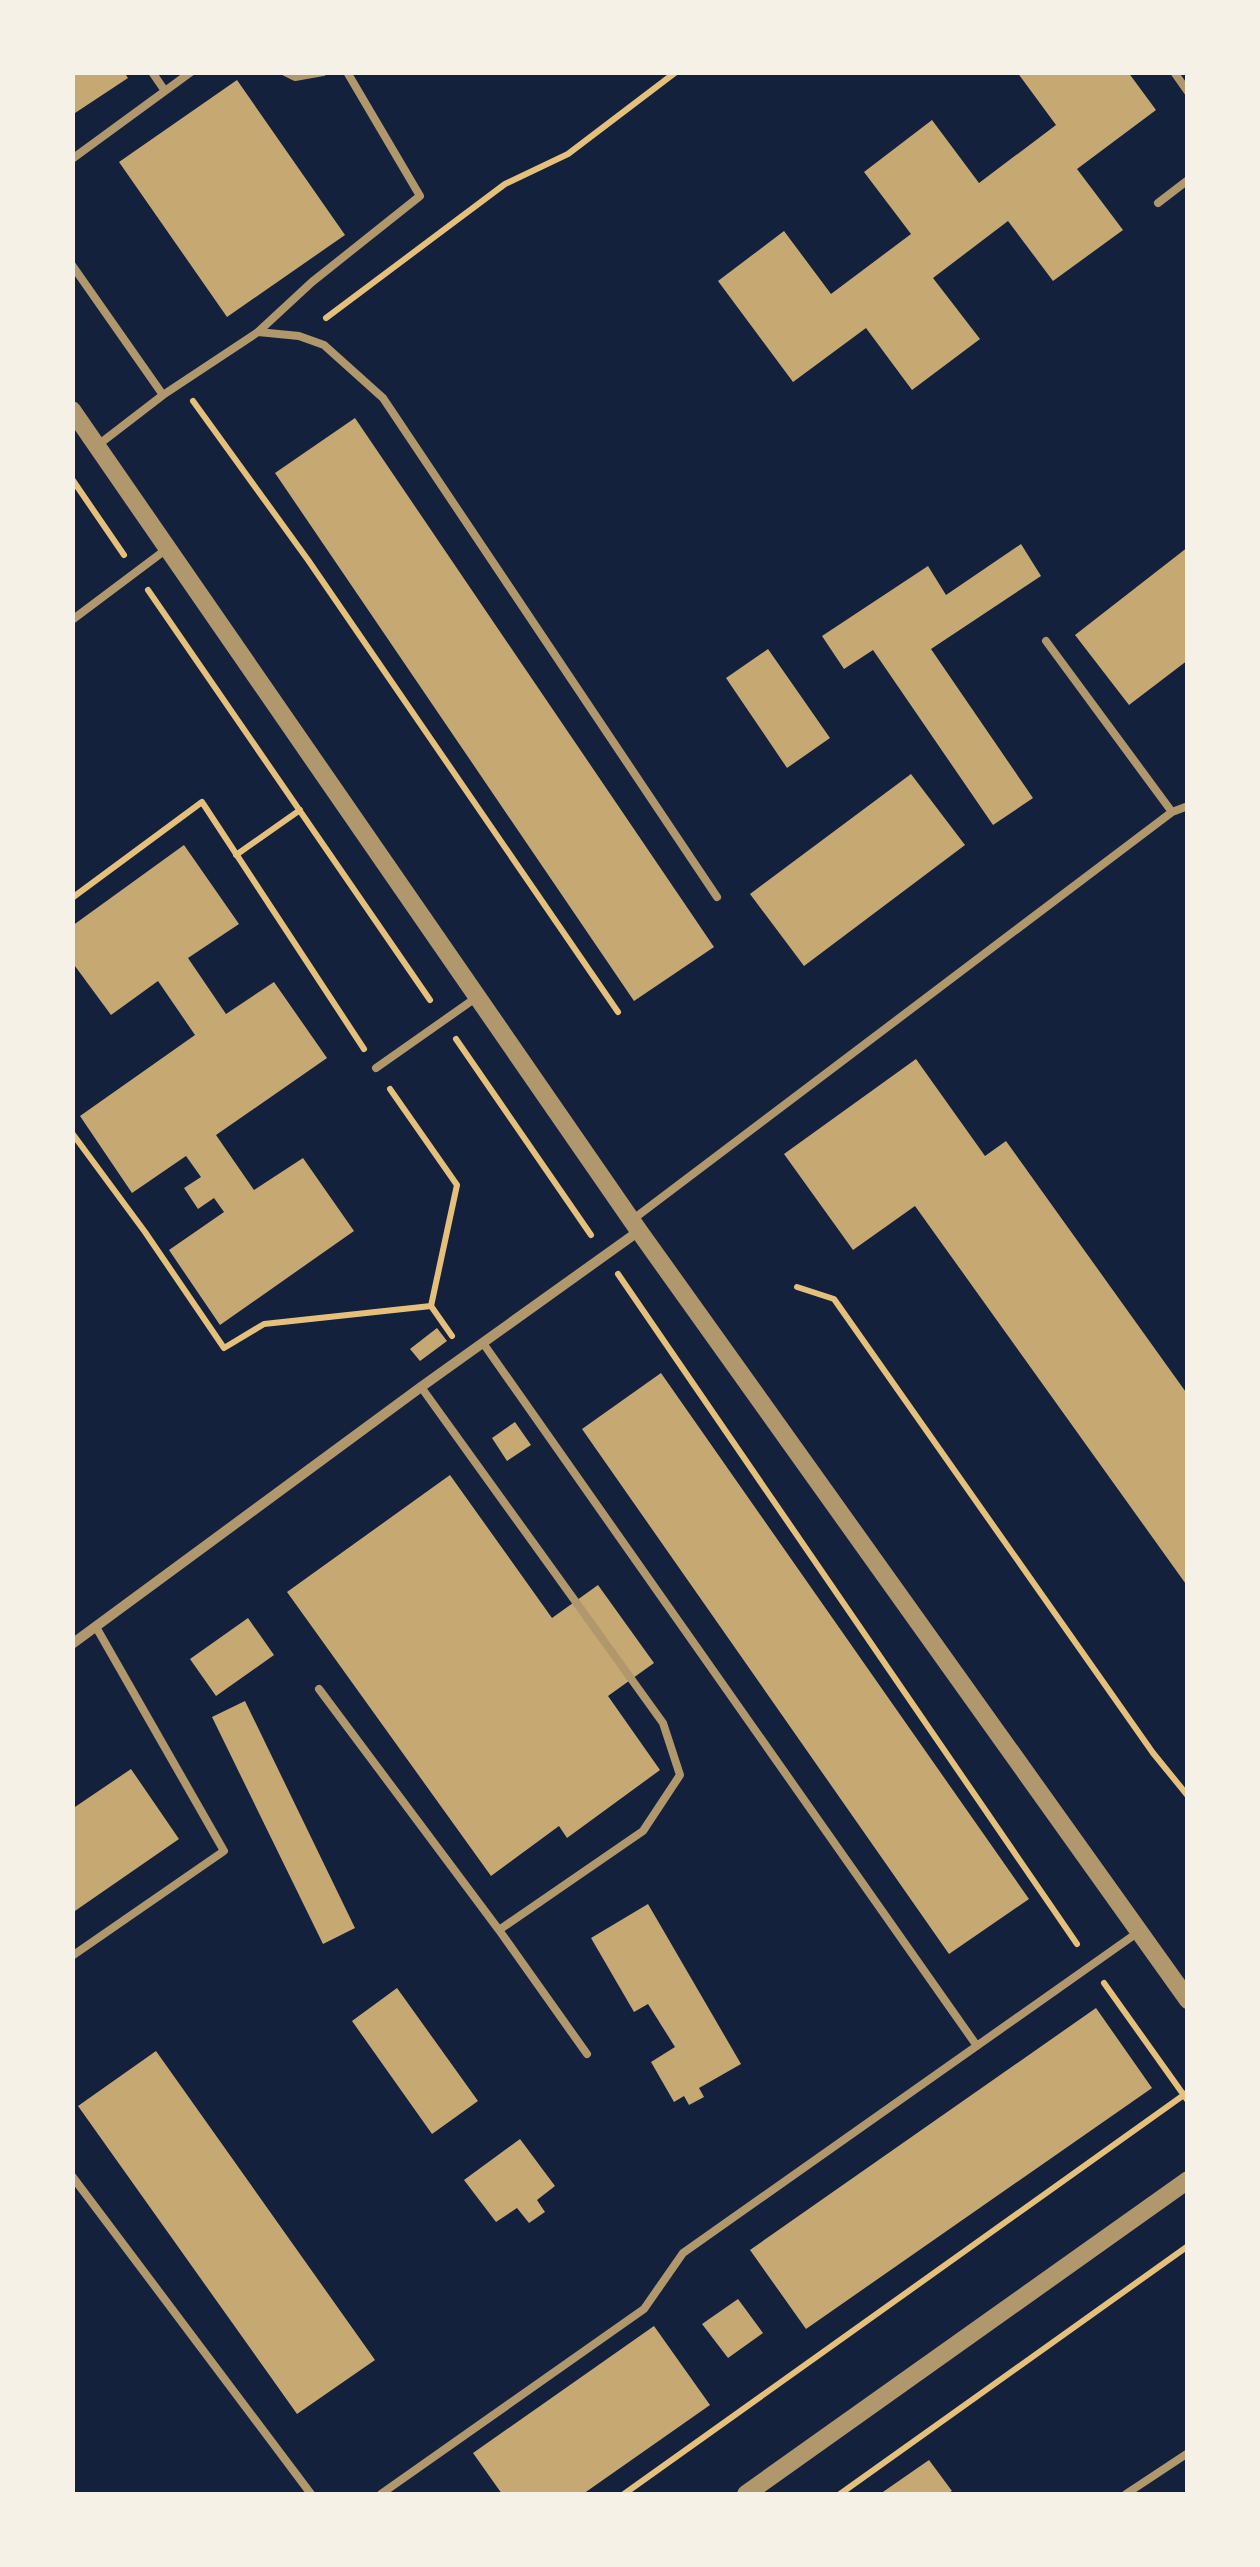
<svg xmlns="http://www.w3.org/2000/svg" width="1260" height="2567" font-family="Helvetica,sans-serif">
  <style>
    .building { fill: #c6a872 }
    .lines { fill: none; stroke-linecap: round; stroke-linejoin: round }
    .path { stroke: #e5c07b; stroke-width: 6 }
    .service { stroke: #b1986c; stroke-width: 8 }
    .minor { stroke: #b1986c; stroke-width: 10 }
    .tertiary { stroke: #b1986c; stroke-width: 18 }
  </style>
  <rect width="100%" height="100%" fill="#14213d"/>
  <path class="building" d="M72,72H124L128,78L72,115Z
    M1017,72H1128L1156,110L1077,169L1123,230L1053,281L1008,221L933,278L980,339L912,390L866,328L793,382L718,281L784,231L831,294L911,234L864,172L932,120L979,183L1056,125Z
    M237,80L345,235L227,317L119,162Z
    M355,418L714,947L634,1001L275,473Z
    M1021,544L1041,576L931,649L1033,798L993,825L873,650L844,669L822,636L928,566L946,595Z
    M1188,547V660L1129,705L1075,635Z
    M768,649L830,738L787,768L726,678Z
    M911,774L965,845L804,966L750,894Z
    M184,845L239,924L188,958L226,1014L274,982L327,1058L216,1135L254,1190L303,1158L354,1231L220,1325L169,1250L224,1212L214,1198L198,1209L184,1188L201,1177L186,1156L132,1193L80,1116L195,1035L158,981L111,1015L72,962V926Z
    M916,1059L985,1156L1006,1141L1188,1395V1587L915,1206L853,1250L784,1154Z
    M437,1328L447,1341L420,1361L410,1349Z
    M661,1373L1029,1899L949,1954L582,1429Z
    M515,1422L531,1445L507,1461L492,1438Z
    M450,1475L552,1618L598,1585L654,1663L608,1696L660,1770L567,1838L559,1826L491,1876L287,1592Z
    M248,1618L274,1655L216,1696L190,1659Z
    M245,1701L355,1928L323,1944L212,1717Z
    M131,1769L179,1839L72,1913V1809Z
    M648,1904L741,2064L699,2088L704,2097L689,2105L684,2096L674,2102L651,2062L675,2047L648,2004L634,2012L591,1938Z
    M397,1988L478,2101L432,2134L352,2021Z
    M1096,2008L1152,2088L806,2329L750,2250Z
    M156,2051L375,2360L297,2414L78,2106Z
    M520,2139L555,2186L537,2200L545,2212L529,2223L517,2208L496,2222L464,2180Z
    M738,2299L763,2333L728,2358L702,2324Z
    M654,2326L710,2405L583,2494H502L473,2453Z
    M929,2460L952,2491L946,2494H880Z"/>
  <g class="lines">
    <path class="path" d="M326,318L505,184L568,154L676,72
      M193,401L308,560L618,1012
      M72,479L124,555
      M148,590L430,1000
      M236,855L300,810
      M72,898L202,802L364,1049
      M456,1039L591,1235
      M390,1089L457,1185L431,1306L452,1336
      M72,1133L145,1232L224,1348L264,1324L431,1306
      M618,1274L1077,1944
      M797,1287L834,1299L1153,1753L1188,1796
      M1104,1983L1188,2101
      M624,2494L1188,2092
      M840,2494L1188,2246"/>
    <path class="service" d="M152,72L165,91
      M285,72L295,77L323,72
      M1174,72L1188,92
      M72,159L191,72
      M1158,203L1188,180
      M72,265L163,395L98,445
      M258,332L299,336L324,345L383,398L717,897
      M163,395L258,332L312,282L420,196L347,72
      M72,620L168,548
      M1172,812L1188,806
      M376,1068L477,997
      M632,1220L1172,812L1046,641
      M483,1343L977,2046
      M319,1689L499,1930L643,1831L680,1775L663,1723L421,1387
      M499,1930L587,2054
      M72,1956L224,1851L96,1627
      M72,2176L311,2494
      M381,2494L644,2309L683,2253L1137,1933
      M1126,2494L1188,2453"/>
    <path class="minor" d="M72,1644L421,1387L639,1231"/>
    <path class="tertiary" d="M72,410L639,1231L1188,2000
      M746,2494L1188,2180"/>
  </g>
  <rect width="1260" height="2567" fill="none" stroke="#f6f1e7" stroke-width="150"/>
</svg>
